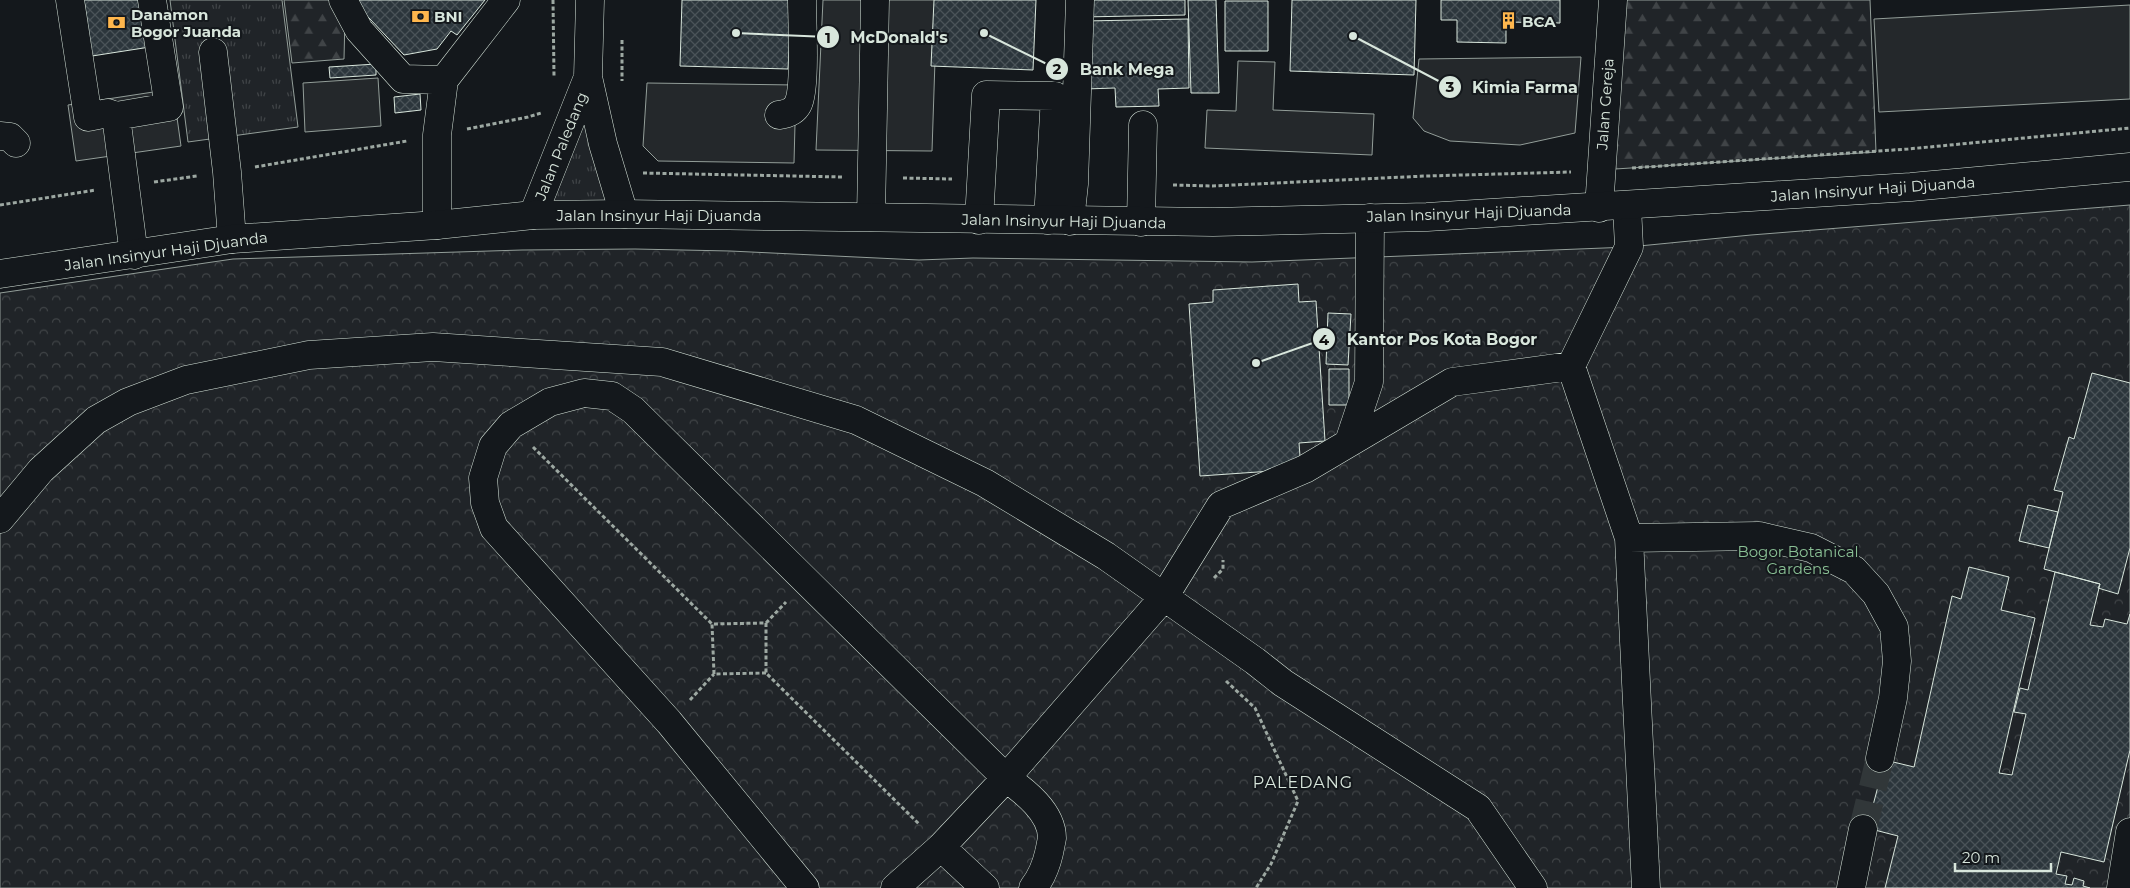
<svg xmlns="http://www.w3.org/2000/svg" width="2130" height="888" font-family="Montserrat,sans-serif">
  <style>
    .grass { fill: url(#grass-tufts); stroke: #939e99 }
    .forest { fill: url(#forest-firs); stroke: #939e99 }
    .park { fill: url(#park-crowns); stroke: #939e99 }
    .parking { fill: #24282b; stroke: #939e99 }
    .building { fill: url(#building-cross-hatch); stroke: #d8e6dc }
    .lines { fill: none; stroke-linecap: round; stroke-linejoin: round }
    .minor-tunnel { stroke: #313739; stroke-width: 28; stroke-dasharray: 28 14; stroke-linecap: butt }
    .minor-casing { stroke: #d8e6dc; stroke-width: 29 }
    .major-casing { stroke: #d8e6dc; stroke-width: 29 }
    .path { stroke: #9da8a2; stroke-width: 3; stroke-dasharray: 4 2.5; stroke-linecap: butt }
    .minor { stroke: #14181c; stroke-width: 28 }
    .major { stroke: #14181c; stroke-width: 28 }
    .labels { text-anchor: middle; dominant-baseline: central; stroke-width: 4; stroke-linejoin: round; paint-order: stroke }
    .poi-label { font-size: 15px; font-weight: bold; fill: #d8e6dc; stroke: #14181c; text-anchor: start }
    .street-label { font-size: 15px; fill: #d8e6dc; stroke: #14181c }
    .park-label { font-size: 15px; fill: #8ac095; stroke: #14181c }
    .neighbourhood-label { font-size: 16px; letter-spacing: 1px; fill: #d8e6dc; stroke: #14181c }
    .leader { fill: none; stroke: #d8e6dc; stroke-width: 2 }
    .callout-dot { fill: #d8e6dc; stroke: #14181c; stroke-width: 2 }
    .mark-label { font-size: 15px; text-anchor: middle; font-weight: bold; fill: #111 }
    .callout-label { font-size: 16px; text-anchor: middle; font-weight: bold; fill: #d8e6dc; stroke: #14181c; stroke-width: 4; stroke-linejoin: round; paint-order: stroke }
  </style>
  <defs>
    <pattern id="grass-tufts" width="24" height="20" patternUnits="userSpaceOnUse" patternTransform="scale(1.25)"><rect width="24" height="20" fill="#202428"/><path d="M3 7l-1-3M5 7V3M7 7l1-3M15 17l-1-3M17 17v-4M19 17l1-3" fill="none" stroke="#404447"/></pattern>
    <pattern id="forest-firs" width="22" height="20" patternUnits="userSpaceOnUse" patternTransform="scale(1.25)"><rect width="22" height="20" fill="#202428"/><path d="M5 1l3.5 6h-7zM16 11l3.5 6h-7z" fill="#404447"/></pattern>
    <pattern id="park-crowns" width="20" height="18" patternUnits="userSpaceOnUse" patternTransform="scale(1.25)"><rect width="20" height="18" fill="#202428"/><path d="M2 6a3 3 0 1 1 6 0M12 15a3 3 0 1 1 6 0" fill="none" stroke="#404447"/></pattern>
    <pattern id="building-cross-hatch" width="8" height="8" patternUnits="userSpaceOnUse" patternTransform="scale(1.25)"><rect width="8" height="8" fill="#2c363c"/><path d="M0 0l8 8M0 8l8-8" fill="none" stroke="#4a5358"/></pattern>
  </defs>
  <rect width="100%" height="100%" fill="#14181c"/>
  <path class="grass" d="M170,0H282L298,127L188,142Z
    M588,77L624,214L533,215Z"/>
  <path class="forest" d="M284,0H335L345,16L344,59L292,63Z
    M1613,0H1870L1876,152L1600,170Z"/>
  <path class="park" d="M2130,205V888H0V293L233,259L522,250L635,249L730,251L919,260L973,258L1252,262L1629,247L1751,235Z"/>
  <path class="parking" d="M823,0H937L932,151L816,150Z
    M2130,5V99L1879,112L1874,19Z
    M1581,57L1575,133L1520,145L1450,141L1424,131L1413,118L1419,59Z
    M1238,61L1275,62L1273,110L1374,114L1372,155L1205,148L1207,110L1236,111Z
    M378,78L381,126L305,132L303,83Z
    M647,83L796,85L794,163L658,161L643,146Z
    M173,89L181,146L76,161L68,105Z"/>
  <path class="building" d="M84,0H143L150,47L92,56Z
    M352,0H485L457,35L451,31L437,49L404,55Z
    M682,0H792L788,69L680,66Z
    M934,0H1036L1033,70L931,66Z
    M1082,0H1185V15L1082,17Z
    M1188,0H1216L1219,93H1191Z
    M1292,0H1416L1414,75L1290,71Z
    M1441,0H1560V23L1506,22V43L1457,42V20H1441Z
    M1225,1H1268V51H1225Z
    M1188,19L1189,88L1158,89L1159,106L1116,107L1115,88L1085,89L1084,21Z
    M376,64V75L330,78L329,67Z
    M420,94L421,110L395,113L394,97Z
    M1298,284L1299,302L1316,301L1325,441L1299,443L1301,469L1200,476L1189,304L1213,302V290Z
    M1328,313L1351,314L1348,365L1326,364Z
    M1329,369H1349V405H1329Z
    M2092,373L2130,383V548L2118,594L2098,588L2100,584L2044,569L2063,492L2054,490L2069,437L2074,439Z
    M2028,505L2058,512L2049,548L2019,541Z
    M1969,567L2009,577L2001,610L2035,618L1999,773L2012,775L2026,714L2014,712L2020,688L2028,690L2055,572L2100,584L2090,625L2103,627L2105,619L2127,624L2130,614V750L2104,862L2061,852L2056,874L2067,876L2065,884L2072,885L2074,878L2084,881L2083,886L2090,888H1885L1898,836L1867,828L1885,760L1914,767L1952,596L1961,599Z"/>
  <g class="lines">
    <path class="minor-tunnel" d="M1863,829L1880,758"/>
    <defs>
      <path id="minor" d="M70,0L88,117L108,113L116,116L169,107L152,0
        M343,0L359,30L403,79L444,80
        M590,0L588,77L603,144L624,214
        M213,52L227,172L232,239
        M779,115C787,114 794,112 798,104C806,88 802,21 802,0
        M116,116L134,255
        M0,136L10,137L16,143
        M1627,206L1629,247L1571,366L1629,538L1646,888
        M1599,208L1613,0
        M533,215L588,77
        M871,217L875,0
        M979,220L986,95L1055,96L1048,220
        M1070,221L1074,184L1080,0
        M1141,222L1143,125
        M437,225V135L444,80L506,0
        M1349,442L1369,382L1370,218
        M0,519L41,470L96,420L128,402L186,380L309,355L433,347L662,362L856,420L985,483L1106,556L1255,661L1283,683L1478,808L1533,888
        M1629,538L1759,536L1811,548L1854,570L1876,594L1894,627L1897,661L1893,698L1880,758
        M941,847L985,888
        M805,888L669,722L494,528L485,503L483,478L493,446L511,425L550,402L584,393L612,396L633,410L1006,778C1024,791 1052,812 1052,838C1051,843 1050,848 1049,853C1046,866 1041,878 1033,888
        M895,888L941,847L1006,778L1164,597L1221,505L1305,469L1452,382L1571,366
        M1851,888L1863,829
        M2121,888L2130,832"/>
      <path id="major" d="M0,274L232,239L437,225L533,215L624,214L1213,222L1427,217L1911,187L2130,167"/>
    </defs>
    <use href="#minor" class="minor-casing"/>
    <use href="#major" class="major-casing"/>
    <path class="path" d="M553,0L554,76
      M622,40V81
      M467,129L528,117L541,113
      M255,167L407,141
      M1632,168L1908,149L2130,128
      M643,173L842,177
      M903,178L952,179
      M154,182L197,176
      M1173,185L1212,186L1426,176L1571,172
      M0,205L96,190
      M533,447L712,624
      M1214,578L1223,569V560
      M766,623L786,602
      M766,673L714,674L712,624L766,623V673L920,825
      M1226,681L1255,708L1298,801L1271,864L1256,888
      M690,700L714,674"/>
    <use href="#minor" class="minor"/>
    <use href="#major" class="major"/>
  </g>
  <defs>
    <symbol id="bank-bare" viewBox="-9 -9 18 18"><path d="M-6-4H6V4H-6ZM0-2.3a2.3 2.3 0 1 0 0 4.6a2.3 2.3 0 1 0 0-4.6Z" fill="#ffb74d" stroke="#14181c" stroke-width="2.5" paint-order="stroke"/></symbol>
    <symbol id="building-bare" viewBox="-9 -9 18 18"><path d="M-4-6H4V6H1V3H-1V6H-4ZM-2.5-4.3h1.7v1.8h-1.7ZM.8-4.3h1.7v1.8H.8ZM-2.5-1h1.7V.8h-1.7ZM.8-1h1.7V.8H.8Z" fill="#ffb74d" stroke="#14181c" stroke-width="2.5" paint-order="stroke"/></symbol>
  </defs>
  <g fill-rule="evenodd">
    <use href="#bank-bare" x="408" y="4" width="25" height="25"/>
    <use href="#building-bare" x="1496" y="8" width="25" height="25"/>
    <use href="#bank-bare" x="104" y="10" width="25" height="25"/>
  </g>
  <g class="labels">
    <g class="poi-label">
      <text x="131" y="14">Danamon<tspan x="131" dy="17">Bogor Juanda</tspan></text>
      <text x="434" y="16">BNI</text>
      <text x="1522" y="21">BCA</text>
    </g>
    <g class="street-label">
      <text transform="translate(1605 104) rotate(-86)">Jalan Gereja</text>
      <text transform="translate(561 146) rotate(-68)">Jalan Paledang</text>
      <text transform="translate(1873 189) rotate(-4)">Jalan Insinyur Haji Djuanda</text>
      <text transform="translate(1469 213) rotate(-2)">Jalan Insinyur Haji Djuanda</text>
      <text x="659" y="215">Jalan Insinyur Haji Djuanda</text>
      <text transform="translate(1064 221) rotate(1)">Jalan Insinyur Haji Djuanda</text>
      <text transform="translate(166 251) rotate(-8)">Jalan Insinyur Haji Djuanda</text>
    </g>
    <g class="park-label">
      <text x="1798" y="551">Bogor Botanical<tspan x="1798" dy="17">Gardens</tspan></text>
    </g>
    <g class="neighbourhood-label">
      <text x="1303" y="782">PALEDANG</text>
    </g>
  </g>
  <path class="leader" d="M736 33L828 37M984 33L1057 69M1353 36L1450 87M1256 363L1324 339"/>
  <g class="callout-dot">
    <circle cx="736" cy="33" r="5"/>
    <circle cx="984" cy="33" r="5"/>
    <circle cx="1353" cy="36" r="5"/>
    <circle cx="1256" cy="363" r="5"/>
    <circle cx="828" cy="37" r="12"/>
    <circle cx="1057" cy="69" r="12"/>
    <circle cx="1450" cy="87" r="12"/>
    <circle cx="1324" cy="339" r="12"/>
  </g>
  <g class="mark-label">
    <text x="828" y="43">1</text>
    <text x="1057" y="74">2</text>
    <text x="1450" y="92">3</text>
    <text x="1324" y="345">4</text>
  </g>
  <g class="callout-label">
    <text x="899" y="43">McDonald's</text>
    <text x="1127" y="75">Bank Mega</text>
    <text x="1525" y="93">Kimia Farma</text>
    <text x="1442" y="345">Kantor Pos Kota Bogor</text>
  </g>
  <path d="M1955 863v8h96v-8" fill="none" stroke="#d8e6dc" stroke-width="2.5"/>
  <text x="1962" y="863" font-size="15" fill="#d8e6dc" stroke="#14181c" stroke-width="4" paint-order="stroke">20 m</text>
</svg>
